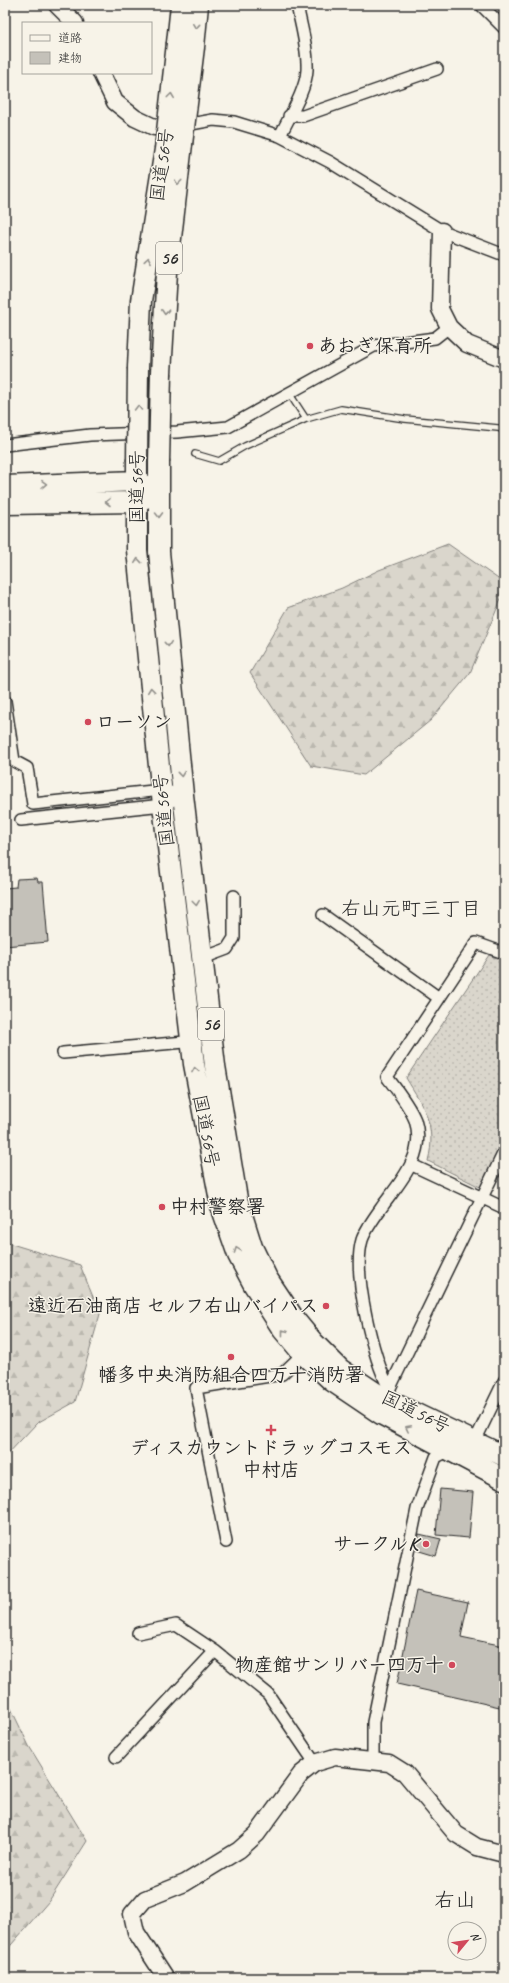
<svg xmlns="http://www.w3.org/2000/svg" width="509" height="1983" font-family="Caveat,'Klee One',sans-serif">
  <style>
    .grass { fill: url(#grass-dots); stroke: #82807c }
    .forest { fill: url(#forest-firs); stroke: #82807c }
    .building { fill: #c4c1b9; stroke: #2b2b2b }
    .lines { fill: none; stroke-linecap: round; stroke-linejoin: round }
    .lane-casing { stroke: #2b2b2b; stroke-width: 8 }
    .street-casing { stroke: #2b2b2b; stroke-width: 14 }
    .secondary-casing { stroke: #2b2b2b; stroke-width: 19 }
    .highway-casing { stroke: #2b2b2b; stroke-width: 23 }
    .lane { stroke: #f7f3e8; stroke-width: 5.5 }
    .street { stroke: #f7f3e8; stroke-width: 11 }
    .secondary { stroke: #f7f3e8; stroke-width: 16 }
    .highway { stroke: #f7f3e8; stroke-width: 20 }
    .highway-bridge-casing { stroke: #2b2b2b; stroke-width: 23; stroke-linecap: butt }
    .highway-bridge { stroke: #f7f3e8; stroke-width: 20 }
    .oneway { stroke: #918f8a }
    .poi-dot { fill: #d1495b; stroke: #f7f3e8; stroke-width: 1.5 }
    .labels { text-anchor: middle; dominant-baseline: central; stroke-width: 3; stroke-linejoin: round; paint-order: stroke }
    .shield { fill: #f7f3e8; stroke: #686764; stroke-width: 1 }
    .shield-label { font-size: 18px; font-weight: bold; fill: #2b2b2b }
    .street-label { font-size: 19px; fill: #2b2b2b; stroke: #f7f3e8 }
    .poi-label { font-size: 19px; font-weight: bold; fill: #2b2b2b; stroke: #f7f3e8; text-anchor: start }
    .neighbourhood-label { font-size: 20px; fill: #2b2b2b; stroke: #f7f3e8 }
    .quarter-label { font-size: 21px; fill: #2b2b2b; stroke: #f7f3e8 }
  </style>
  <defs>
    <pattern id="grass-dots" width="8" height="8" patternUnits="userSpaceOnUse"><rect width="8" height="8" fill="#dad6cc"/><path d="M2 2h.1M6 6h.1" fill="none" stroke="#bbb8af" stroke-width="1.8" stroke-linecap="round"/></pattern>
    <pattern id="forest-firs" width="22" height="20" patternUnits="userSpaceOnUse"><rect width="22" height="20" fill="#dad6cc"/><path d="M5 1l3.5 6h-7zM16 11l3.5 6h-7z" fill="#bbb8af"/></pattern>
  </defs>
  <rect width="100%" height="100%" fill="#f7f3e8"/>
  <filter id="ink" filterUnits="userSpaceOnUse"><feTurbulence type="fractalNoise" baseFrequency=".025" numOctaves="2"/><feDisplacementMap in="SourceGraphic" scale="8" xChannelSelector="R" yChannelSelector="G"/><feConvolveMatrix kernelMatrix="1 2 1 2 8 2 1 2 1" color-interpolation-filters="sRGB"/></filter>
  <g filter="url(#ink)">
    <path class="grass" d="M489,955L504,961V1152L486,1190L428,1161C437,1126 424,1107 406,1078Z"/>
    <path class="forest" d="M448,544L504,583V592L470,673L431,720L364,775L311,766L250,673L288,608L342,588L379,570Z
      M5,1242L80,1265L100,1314L75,1402L37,1423L5,1457Z
      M5,1696L29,1746L87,1841L49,1901L5,1952Z"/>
    <path class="building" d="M37,878L38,882H43L48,942L5,946V888L16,887L17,879Z
      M440,1489L473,1492L469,1538L436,1535Z
      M419,1534L441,1539L436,1556L416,1550Z
      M416,1591L468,1602L461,1637L504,1646V1708L397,1684Z"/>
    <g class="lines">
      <defs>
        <path id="lane" d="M289,393L306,419
          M195,454L219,461L245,446L306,419L341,409L405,419L498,428L504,430"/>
        <path id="street" d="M481,5L504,28
          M289,116H303L437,69
          M191,124L213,120L234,122L280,136L330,162L442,231L504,255
          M280,136C289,117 306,90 307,70C308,48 301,26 297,5
          M5,445L90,435L177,432L228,427L374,346L435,338L449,327
          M5,701L14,761L27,768L33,804L162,790L183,795L163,805L21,820
          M323,915L439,998
          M203,958L227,949L234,938V896
          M63,1053L196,1041
          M412,1165L504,1208
          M390,1390C373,1358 352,1274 362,1240C366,1228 377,1214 384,1204C402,1180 426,1153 415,1120C409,1105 397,1090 387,1077L476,943L504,953
          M387,1394L504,1152
          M470,1442L475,1441L504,1381
          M226,1542L196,1388L282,1374L307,1350
          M138,1633L176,1625L215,1651L268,1694L315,1763
          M116,1757L215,1651
          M373,1760V1722L417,1509L436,1457L452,1449"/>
        <path id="secondary" d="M57,5L75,23
          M101,73L115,102L135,118L154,127L179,125
          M442,231L440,309L449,327L467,344L504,359
          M166,1978L136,1932L132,1914L145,1899L185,1883L239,1850L257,1834L301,1774L315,1763L335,1757L389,1763L405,1773L456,1834L477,1847L504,1854"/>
        <path id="highway" d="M177,43L181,5
          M194,47L198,5
          M138,368L141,301L165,149
          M161,373L167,272L182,144
          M137,461V550L163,805L194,1064L221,1206L238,1255L254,1285L283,1330L303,1354L332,1381L381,1414L504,1479
          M159,462V552L183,795L215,1066L237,1199L252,1247L267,1278L295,1320L314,1343L340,1369L385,1399L504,1456
          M5,486L137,481L148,487
          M5,504L137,502L149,496"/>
      </defs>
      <use href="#lane" class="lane-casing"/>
      <use href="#street" class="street-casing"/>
      <use href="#secondary" class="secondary-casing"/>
      <use href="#highway" class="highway-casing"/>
      <use href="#lane" class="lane"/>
      <use href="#street" class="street"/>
      <use href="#secondary" class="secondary"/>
      <use href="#highway" class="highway"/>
      <defs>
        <path id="highway-bridge" d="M182,144L194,47
          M165,149L177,43
          M137,461L138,368
          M159,462L161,373"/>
      </defs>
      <use href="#highway-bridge" class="highway-bridge-casing"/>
      <use href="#highway-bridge" class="highway-bridge"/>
    </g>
    <defs><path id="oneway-chevron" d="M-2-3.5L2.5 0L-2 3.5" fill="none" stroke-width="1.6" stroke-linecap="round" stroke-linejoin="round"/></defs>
    <g class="oneway">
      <use href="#oneway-chevron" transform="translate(196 26) rotate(96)"/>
      <use href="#oneway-chevron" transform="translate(171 96) rotate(-83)"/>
      <use href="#oneway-chevron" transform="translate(178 182) rotate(97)"/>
      <use href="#oneway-chevron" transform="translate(148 260) rotate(-81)"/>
      <use href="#oneway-chevron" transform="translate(165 312) rotate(93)"/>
      <use href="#oneway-chevron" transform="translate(138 408) rotate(-90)"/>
      <use href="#oneway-chevron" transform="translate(44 484) rotate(-2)"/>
      <use href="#oneway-chevron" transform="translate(108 502) rotate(180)"/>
      <use href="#oneway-chevron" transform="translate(159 515) rotate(89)"/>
      <use href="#oneway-chevron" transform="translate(138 561) rotate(-96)"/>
      <use href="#oneway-chevron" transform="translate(168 644) rotate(84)"/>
      <use href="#oneway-chevron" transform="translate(151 690) rotate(-96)"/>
      <use href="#oneway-chevron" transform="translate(181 774) rotate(84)"/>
      <use href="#oneway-chevron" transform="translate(196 903) rotate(83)"/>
      <use href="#oneway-chevron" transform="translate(195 1070) rotate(-100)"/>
      <use href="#oneway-chevron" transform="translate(237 1250) rotate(-110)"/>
      <use href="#oneway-chevron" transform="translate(284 1332) rotate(-128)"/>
      <use href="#oneway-chevron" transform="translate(408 1428) rotate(-153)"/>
    </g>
  </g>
  <g class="poi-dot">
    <circle cx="310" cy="346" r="4"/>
    <circle cx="88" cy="722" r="4"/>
    <circle cx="162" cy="1207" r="4"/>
    <circle cx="326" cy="1306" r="4"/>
    <circle cx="231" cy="1357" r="4"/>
    <path d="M269 1424h4v4h4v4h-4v4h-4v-4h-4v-4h4z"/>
    <circle cx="426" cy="1544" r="4"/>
    <circle cx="452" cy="1665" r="4"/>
  </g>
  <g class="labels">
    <g class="shield">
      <rect x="156" y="242" width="26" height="32" rx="3"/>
      <rect x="198" y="1008" width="26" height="32" rx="3"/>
    </g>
    <g class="shield-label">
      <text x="169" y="258">56</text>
      <text x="211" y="1024">56</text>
    </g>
    <g class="street-label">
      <text transform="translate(162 165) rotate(-82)">国道56号</text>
      <text transform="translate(137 487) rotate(-90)">国道56号</text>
      <text transform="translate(164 810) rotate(-96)">国道56号</text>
      <text transform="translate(206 1131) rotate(79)">国道56号</text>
      <text transform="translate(416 1412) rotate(26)">国道56号</text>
    </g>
    <g class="poi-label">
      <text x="318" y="346">あおぎ保育所</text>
      <text x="96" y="722">ローソン</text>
      <text x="170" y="1207">中村警察署</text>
      <text x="318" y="1306" text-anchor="end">遠近石油商店 セルフ右山バイパス</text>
      <text x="231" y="1375" text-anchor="middle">幡多中央消防組合四万十消防署</text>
      <text x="271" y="1448" text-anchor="middle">ディスカウントドラッグコスモス<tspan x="271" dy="22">中村店</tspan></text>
      <text x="418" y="1544" text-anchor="end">サークルK</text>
      <text x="444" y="1665" text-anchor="end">物産館サンリバー四万十</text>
    </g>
    <g class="neighbourhood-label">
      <text x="411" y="908">右山元町三丁目</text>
    </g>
    <g class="quarter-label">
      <text x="455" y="1900">右山</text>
    </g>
  </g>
  <rect width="509" height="1983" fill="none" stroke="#f7f3e8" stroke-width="20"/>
  <rect x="10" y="10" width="489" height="1963" fill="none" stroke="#2b2b2b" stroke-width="1.5" filter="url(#ink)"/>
  <rect x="22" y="22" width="130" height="52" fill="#f7f3e8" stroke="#a5a39c"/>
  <rect x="30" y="35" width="20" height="6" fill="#f7f3e8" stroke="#a5a39c"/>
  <text x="58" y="42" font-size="12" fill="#2b2b2b">道路</text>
  <rect x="30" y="52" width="20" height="12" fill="#c4c1b9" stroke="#a5a39c"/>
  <text x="58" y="62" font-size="12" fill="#2b2b2b">建物</text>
  <g transform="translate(467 1941) rotate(61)"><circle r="19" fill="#f7f3e8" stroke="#a5a39c"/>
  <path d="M0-3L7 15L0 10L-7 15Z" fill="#d1495b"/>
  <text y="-6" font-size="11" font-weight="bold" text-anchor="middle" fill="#2b2b2b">N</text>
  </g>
</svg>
